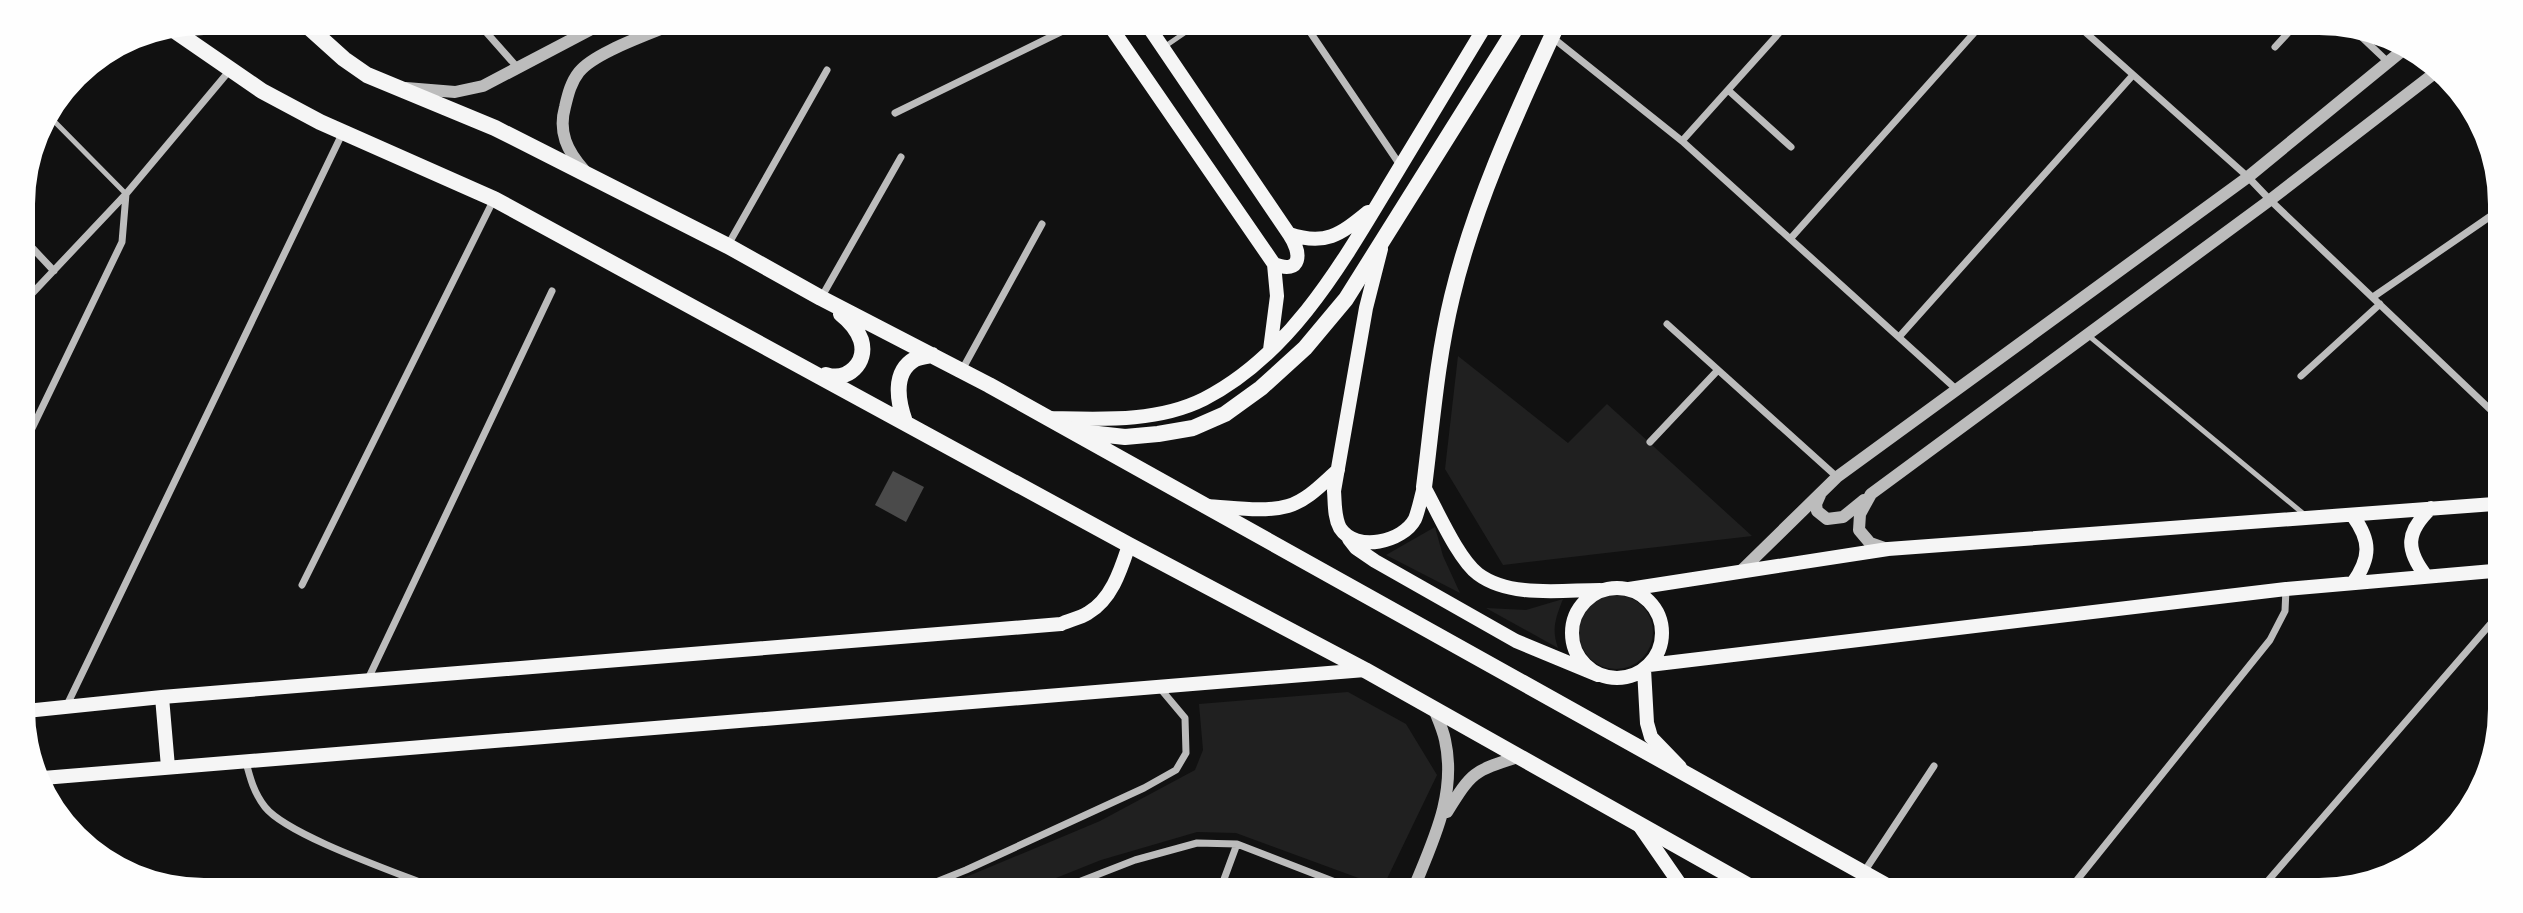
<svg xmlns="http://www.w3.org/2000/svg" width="2523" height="913" font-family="Merriweather,serif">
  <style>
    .green { fill: #202020 }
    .building { fill: #4a4a4a }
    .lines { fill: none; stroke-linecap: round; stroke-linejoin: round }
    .service { stroke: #bcbcbc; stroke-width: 5 }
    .minor { stroke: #bcbcbc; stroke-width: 7 }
    .tertiary { stroke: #bcbcbc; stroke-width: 12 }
    .secondary { stroke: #f5f5f5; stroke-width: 14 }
    .primary { stroke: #f5f5f5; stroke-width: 16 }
  </style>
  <rect width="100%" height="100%" fill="#111"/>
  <path class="green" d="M1458,356L1568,443L1607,404L1752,536L1503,565L1445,469Z
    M1435,527L1443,556L1460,593L1386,555Z
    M1579 632a37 37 0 1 1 74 0a37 37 0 1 1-74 0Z
    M1563,599C1556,617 1551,629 1558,648L1486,608L1526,610Z
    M1348,692L1406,724L1437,775L1383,887L1236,833L1197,832L1101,860L1026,890H935L1100,821L1195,770L1203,750L1199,704Z"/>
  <path class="building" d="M893,471L924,487L906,522L875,505Z"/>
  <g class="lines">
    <path class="service" d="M1164,47L1199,23
      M48,115L126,194
      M2089,336L2305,515"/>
    <path class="minor" d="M478,23L517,67
      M1304,23L1400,165
      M2075,23L2248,177L2270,200L2495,414
      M2352,28L2389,63
      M1553,38L1682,141L1956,389
      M2275,47L2297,23
      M1728,90L1791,147
      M895,113L1079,23
      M1682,141L1788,23
      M23,238L54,271
      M1791,238L1983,23
      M728,245L827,70
      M2373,297L2498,211
      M821,298L901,157
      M24,302L126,194L230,70
      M1667,324L1837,477
      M1899,337L2133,75
      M962,370L1042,224
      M2301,376L2380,304
      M1650,442L1718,370
      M25,443L122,242L126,194
      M302,585L494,199
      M368,679L552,291
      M66,707L343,132
      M246,762C250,778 254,793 265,807C288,836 401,874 440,890
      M1864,872L1934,766
      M916,890L966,870L1144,788L1176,770L1186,753L1185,718L1159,687
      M1058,890L1135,860L1197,843L1237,844L1356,890
      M1220,890L1237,844
      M2069,890L2270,640L2285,611L2286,589
      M2260,890L2493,621"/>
    <path class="tertiary" d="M406,88L455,92L483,86L603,23
      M584,170C567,151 558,132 565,107C568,94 571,82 579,72C595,52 650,34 675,23
      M1820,495L1816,504L1817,511L1827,519L1843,517L1864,500
      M1887,549L1870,543L1859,530L1860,514L1871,494L2270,200L2436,72
      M1742,570L1837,477L2248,177L2403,50
      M1447,812C1472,772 1473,771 1518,757
      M1413,890C1433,841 1457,794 1445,740C1443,730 1438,719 1434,709"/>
    <path class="secondary" d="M1108,23L1274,264L1277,296L1270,350
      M1146,23L1289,234C1325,246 1340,235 1368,212
      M1381,249L1366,308L1334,491C1335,503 1334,517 1340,528C1356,553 1403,542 1415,519C1419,509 1421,497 1424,487
      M1274,264C1302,275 1302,253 1289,234
      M1048,418C1099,419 1156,423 1204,399C1294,353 1346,256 1397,172C1427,122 1457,73 1487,23
      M1424,487C1437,510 1458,559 1478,574C1510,598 1562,590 1600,590
      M1205,506C1231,507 1263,513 1288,506C1308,500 1323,483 1338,470
      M2353,516C2371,541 2371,557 2353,583
      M1349,539L1356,548L1375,561L1516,641L1598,675
      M2426,576C2405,549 2406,532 2431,508
      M1572 633a45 45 0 1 1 90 0a45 45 0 1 1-90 0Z
      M1629,589L1888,549L2494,504
      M1649,665L2286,589L2493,571
      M1644,669L1647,723L1651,737L1680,767
      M162,697L168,767
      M26,711L162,697L1061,624C1070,620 1080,618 1088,613C1112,599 1121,569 1129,545
      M43,778L1365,670
      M1639,825L1684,890"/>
    <path class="primary" d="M304,23L344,59L367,75L495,128L728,246L821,298L989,385L1894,890
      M172,29L262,91L320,122L494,199L1129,545L1365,670L1756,890
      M826,375C847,382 868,363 861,340C857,329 850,321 841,314
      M905,422C898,402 892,372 915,359C920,357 927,356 932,355
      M1080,432L1125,437L1158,434L1193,428L1225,414L1261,388L1305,348L1346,299L1519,23
      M1424,487C1432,424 1437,359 1452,297C1475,201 1517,112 1558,23"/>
  </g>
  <path d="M0 0H2523V913H0ZM204 35H2319A169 169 0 0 1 2488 204V709A169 169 0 0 1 2319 878H204A169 169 0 0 1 35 709V204A169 169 0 0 1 204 35Z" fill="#fefefe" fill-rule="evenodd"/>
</svg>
